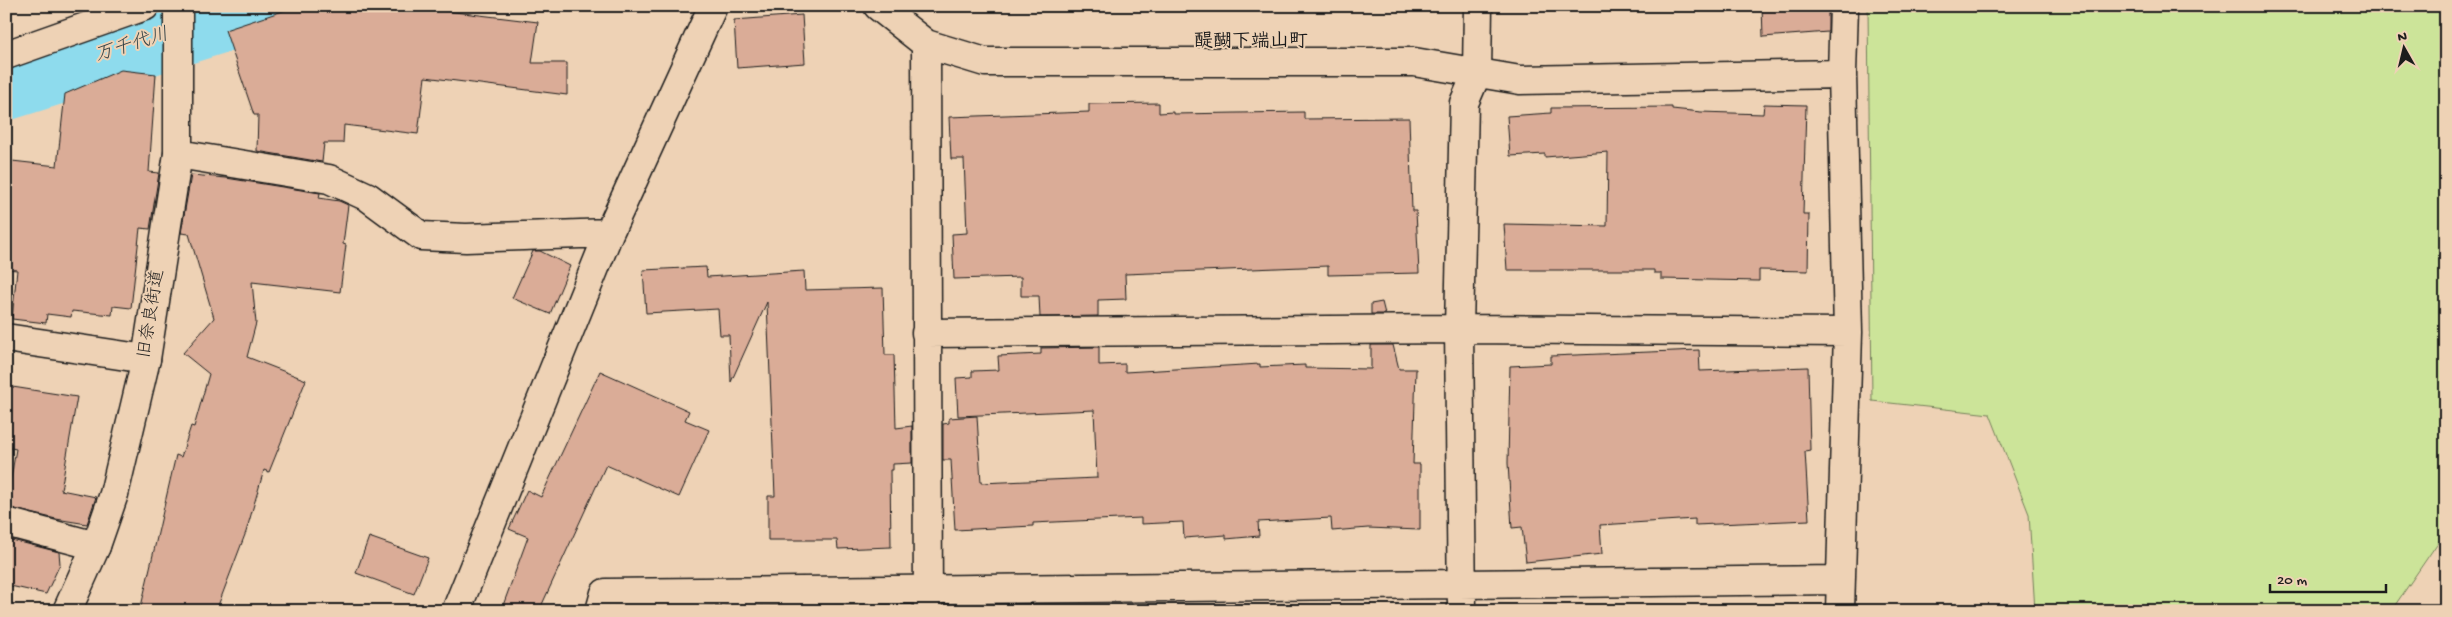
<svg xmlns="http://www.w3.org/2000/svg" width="2452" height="617" font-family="'Gochi Hand','Klee One',sans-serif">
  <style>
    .green { fill: #cce499; stroke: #74805a }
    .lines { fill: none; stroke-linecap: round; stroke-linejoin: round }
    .river { stroke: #8edbed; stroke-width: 70 }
    .building { fill: #daac97; stroke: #1c1c1c }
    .minor-casing { stroke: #1c1c1c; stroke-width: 31 }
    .tertiary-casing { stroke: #1c1c1c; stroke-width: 31 }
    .minor { stroke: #eed2b5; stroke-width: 28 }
    .tertiary { stroke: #eed2b5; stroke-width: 28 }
    .labels { text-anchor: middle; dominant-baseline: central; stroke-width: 4; stroke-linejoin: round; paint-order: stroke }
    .street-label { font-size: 18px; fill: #1c1c1c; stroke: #eed2b5 }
    .neighbourhood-label { font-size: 19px; font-weight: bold; fill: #1c1c1c; stroke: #eed2b5 }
    .water-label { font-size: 19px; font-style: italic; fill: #334246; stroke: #eed2b5 }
  </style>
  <rect width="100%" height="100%" fill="#eed2b5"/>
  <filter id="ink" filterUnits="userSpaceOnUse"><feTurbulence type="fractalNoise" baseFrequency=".02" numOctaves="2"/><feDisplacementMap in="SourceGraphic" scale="10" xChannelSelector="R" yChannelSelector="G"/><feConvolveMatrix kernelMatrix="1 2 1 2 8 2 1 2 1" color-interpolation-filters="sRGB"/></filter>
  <g filter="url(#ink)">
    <path class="green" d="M1868,6H2446V536L2439,541L2391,611H2035L2029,514L1990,414L1872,401Z"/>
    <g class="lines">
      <path class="river" d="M6,85L258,6"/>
    </g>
    <path class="building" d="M298,6H404L538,22L532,63H567V95L425,77L418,134L344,125L343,143H324L322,162L257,151L258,115H254L225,30Z
      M1762,6H1828V32L1763,37Z
      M802,15L805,63L737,68L734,20Z
      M121,70L156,74L149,172L159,173L150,229L140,228L131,308L113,306L112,315L72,311L71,317L47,314L46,323L12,319L17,270L6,269V239L10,209L6,208L12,161L57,166L65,94Z
      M1159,103V113L1173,112V114L1304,112V119L1409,118L1412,211H1416L1419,273L1328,275V266L1125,274L1126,299L1098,300V316L1040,317L1039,296H1021V277L954,279L952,234L967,233L964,159H951L949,117L1089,112V104Z
      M1764,104L1806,105L1803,214H1809L1808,271L1759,270V281L1661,279V273H1654V270H1507L1504,224L1607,226L1608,152L1545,157V154L1510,156L1507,116L1551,113V108L1672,107V109L1701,112L1763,114Z
      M191,175L226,178L320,193L319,198L339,201L348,205L343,244L346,245L340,292L252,282L256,323L247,357L306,380L269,472L264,470L246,532L216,611H140L176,455L181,457L191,426L194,427L209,374L183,353L214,318L189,234L181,233Z
      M533,251H540L570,266L550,314L512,298Z
      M706,267L707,277L804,271L805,290L883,288L885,355H894L896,428L912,426V463L893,464V470H890L891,547L838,549L837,540H768V496H775L767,302L731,382L729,335H720L718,309L646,313L643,270Z
      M1382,302L1385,314H1371V304Z
      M1371,345H1393L1399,369H1416L1413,464H1420V530L1368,528L1332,531L1331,518L1258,522L1259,536L1226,539V535L1184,538L1183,522L1141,524V518L1033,523V526L955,530L951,460H943V424L949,423V418L977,416L981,483L1097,478L1094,410L958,416L956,378L972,377V371L999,370L998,356L1041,354V348L1099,347V365L1125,364V372L1260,364V367L1305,365V368L1371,369Z
      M1699,350L1700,371L1808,367L1810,450L1805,451L1809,520L1695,525V519L1600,525L1602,554L1526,562L1522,527L1512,528L1508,463L1510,366L1551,364V356Z
      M600,371L689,411L685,420L709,430L679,497L606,465L539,611H501L528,537L509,529L527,490L541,497Z
      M6,386L77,397L61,490L96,497L87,524L56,519L6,507L16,449L6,447Z
      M369,537L428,558L414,594L356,573Z
      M8,539L59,552L60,564L46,594L6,585Z"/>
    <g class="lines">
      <defs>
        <path id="minor" d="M878,6L926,44L985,62H1414L1520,80L1842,74
          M926,44L928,611
          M6,55L145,6
          M178,154L329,179L368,197L421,236L466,238L609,233
          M926,333L1459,329L1848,332
          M6,338L146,359
          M6,522L96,546
          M456,611L609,233L713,6
          M600,611L605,593L1839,580
          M1462,611L1459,329L1464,103L1477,73L1478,6
          M1840,611L1848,332L1842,74L1844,6"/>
        <path id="tertiary" d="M67,611L96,546L114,494L146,359L178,154V6"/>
      </defs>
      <use href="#minor" class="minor-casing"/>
      <use href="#tertiary" class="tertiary-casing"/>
      <use href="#minor" class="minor"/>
      <use href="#tertiary" class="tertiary"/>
    </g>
  </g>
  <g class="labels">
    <g class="street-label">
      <text transform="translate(152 314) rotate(-81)">旧奈良街道</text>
    </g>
    <g class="neighbourhood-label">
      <text x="1251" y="42">醍醐下端山町</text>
    </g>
    <g class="water-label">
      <text transform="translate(132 46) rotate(-17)">万千代川</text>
    </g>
  </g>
  <rect width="2452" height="617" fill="none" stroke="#eed2b5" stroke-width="25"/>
  <rect x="12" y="12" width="2427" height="592" fill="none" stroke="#1c1c1c" stroke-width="2" filter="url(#ink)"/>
  <g transform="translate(2404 48) rotate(352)" stroke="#eed2b5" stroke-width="4" paint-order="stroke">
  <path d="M0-4L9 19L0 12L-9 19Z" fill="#1c1c1c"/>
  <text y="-8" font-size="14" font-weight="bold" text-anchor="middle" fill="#1c1c1c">N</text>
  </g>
  <path d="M2270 584v8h116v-8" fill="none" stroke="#1c1c1c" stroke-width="2.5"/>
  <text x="2277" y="584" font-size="15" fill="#1c1c1c" stroke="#eed2b5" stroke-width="4" paint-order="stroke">20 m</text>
</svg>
